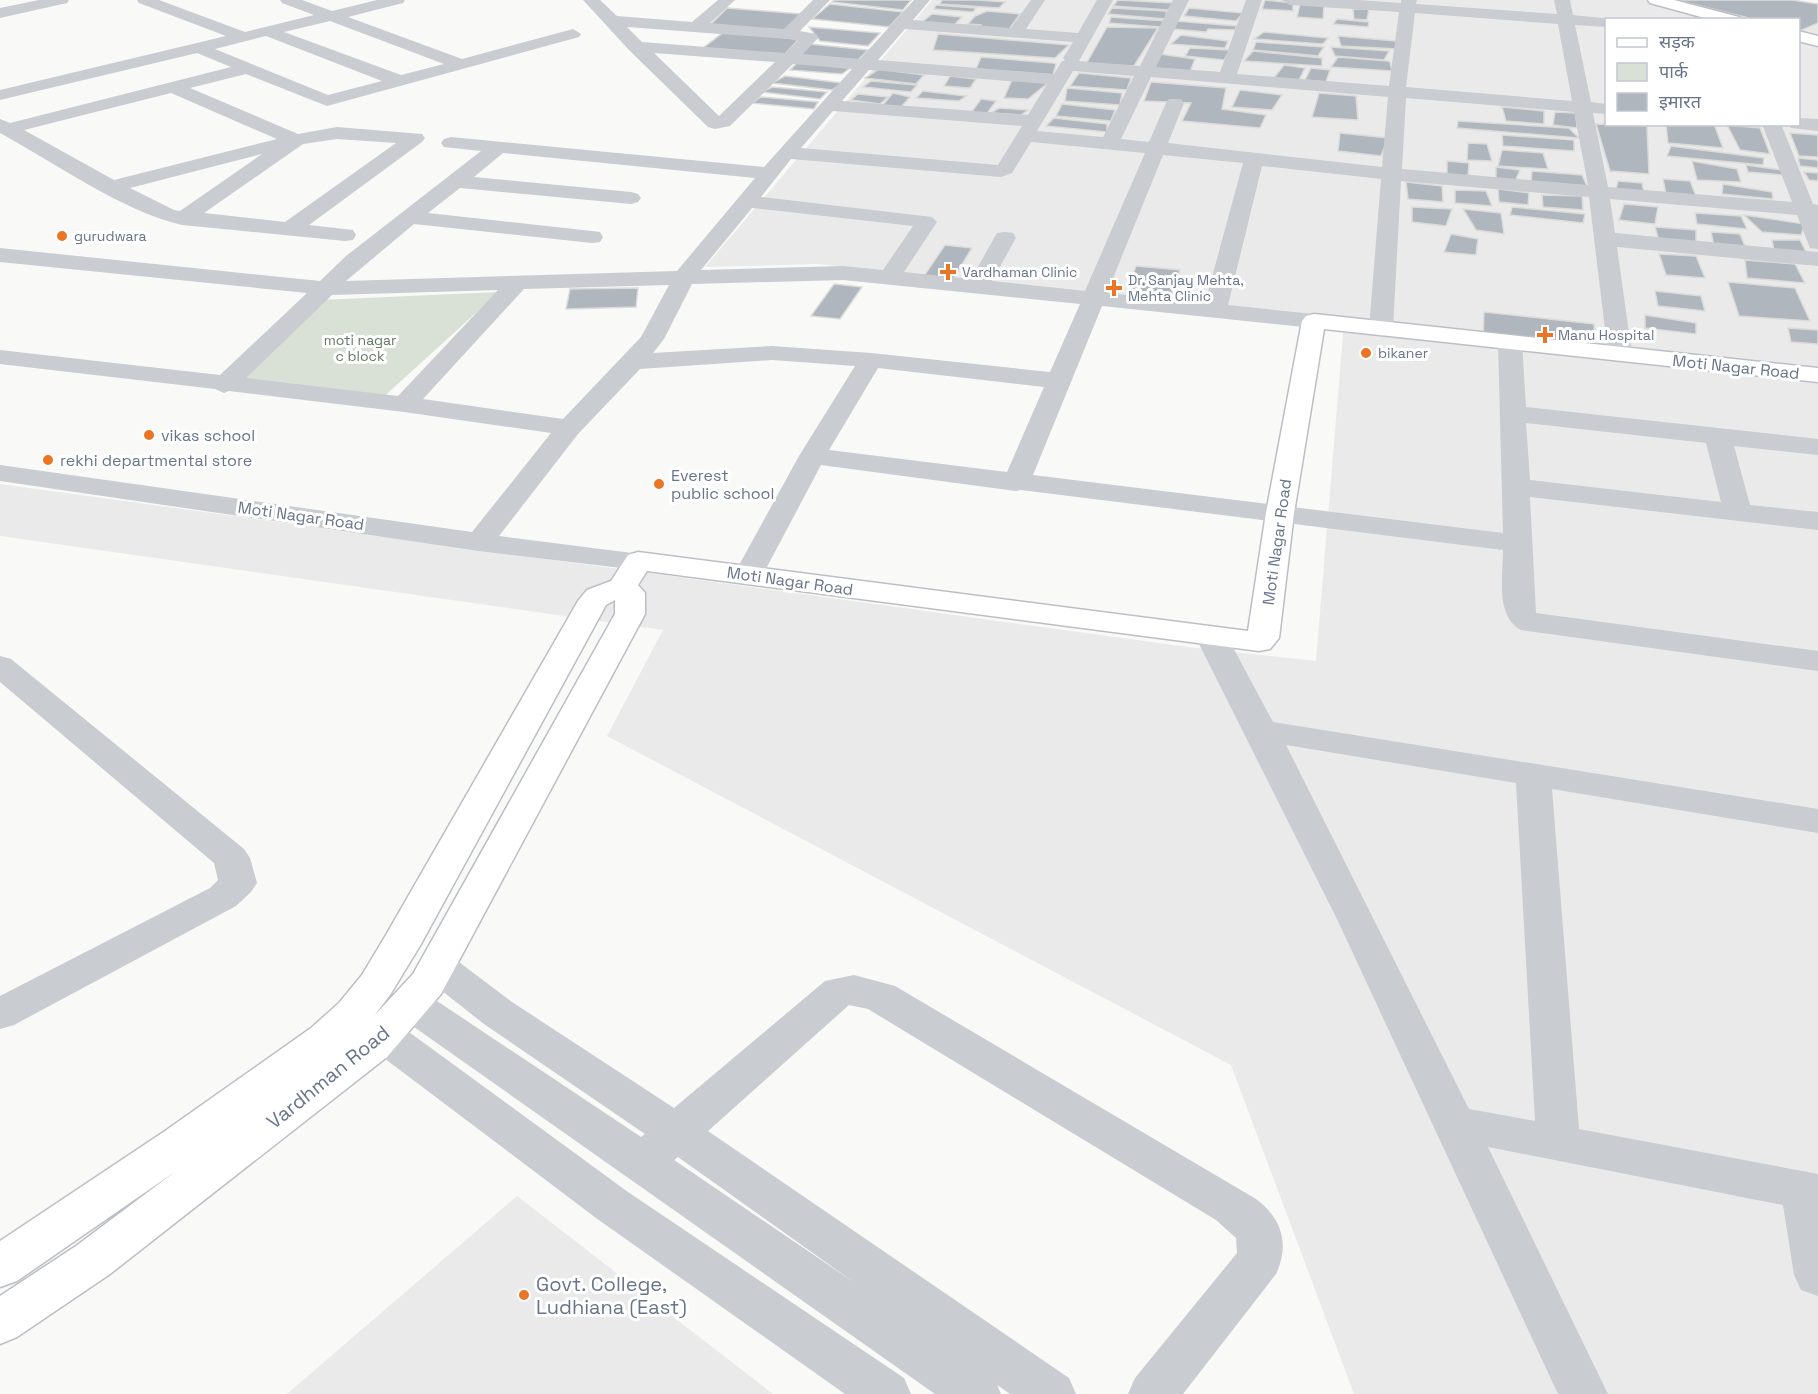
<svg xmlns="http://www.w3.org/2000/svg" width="1818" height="1394" font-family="'Space Grotesk','Noto Sans Devanagari',sans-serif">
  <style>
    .built { fill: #eaeaea; fill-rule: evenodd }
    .green { fill: #d9e1d7 }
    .building { fill: #b0b6be; stroke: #dbdbd9; stroke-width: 1.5 }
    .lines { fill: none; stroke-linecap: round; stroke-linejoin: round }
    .secondary-casing { stroke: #bbbfc5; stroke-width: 3 }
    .street { fill: #c9ccd0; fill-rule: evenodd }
    .secondary { fill: #fff; fill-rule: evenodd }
    .poi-dot { fill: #eb7425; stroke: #fff; stroke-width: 2 }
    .labels { text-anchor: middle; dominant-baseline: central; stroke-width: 6; stroke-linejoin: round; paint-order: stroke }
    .far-poi-label { font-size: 14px; fill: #677489; stroke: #fff; text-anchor: start }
    .far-park-label { font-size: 14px; fill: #637a62; stroke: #fff }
    .street-label { font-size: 16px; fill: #677489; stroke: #fff }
    .poi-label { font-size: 16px; fill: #677489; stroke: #fff; text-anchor: start }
    .near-street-label { font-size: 20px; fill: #677489; stroke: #fff }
    .near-poi-label { font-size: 20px; fill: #677489; stroke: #fff; text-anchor: start }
  </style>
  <rect width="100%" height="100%" fill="#f9f9f7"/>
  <path class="built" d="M932,0H1789L1818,5V1394H1354L1231,1065L607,736L663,630L0,536V484L1188,647L1316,661L1344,322L818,264L705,267ZM1606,20H1798V124H1606Z
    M517,1196L773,1394H287Z"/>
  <path class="green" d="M499,292L379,401L234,386L320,300Z"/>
  <path class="building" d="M834,0H911L903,10L832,2Z
    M942,0H978L1005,2L999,8L940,4Z
    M1118,0L1173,3L1168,10L1113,6Z
    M1265,0L1293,3V11L1262,9Z
    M1676,0H1792L1818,4V23L1802,30H1798V20H1757Z
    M830,4L903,12L889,27L812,19Z
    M1300,4L1324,6L1323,19L1297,17Z
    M936,5L976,8L973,12L934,9Z
    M727,8L802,14L783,31L710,25Z
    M1112,8L1167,11L1165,19L1108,14Z
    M1189,8L1243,13L1236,21L1184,16Z
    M1353,9H1369L1367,20L1354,19Z
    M987,11L1020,14L1008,31L978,29L981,25L968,24L975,16Z
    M932,14L962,17L953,26L921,23Z
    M1111,17L1166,21L1160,27L1109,23Z
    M1337,19L1369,22L1368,27L1333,24Z
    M1176,21L1237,26L1235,30L1208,29L1206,32L1174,29Z
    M809,27L880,33L868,46L820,41Z
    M1107,27L1158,28L1134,66L1086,64Z
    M724,32L799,39L784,55L703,48Z
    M1264,32L1328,38L1323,44L1254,39Z
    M938,34L1069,45L1055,58L933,50Z
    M1181,35L1228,41L1225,48L1171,44Z
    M1338,36L1396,41L1398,49L1341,46Z
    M1256,42L1324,47L1318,56L1253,50Z
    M810,44L868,50L858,60L799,55Z
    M1331,47L1389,51L1384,60L1335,56Z
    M1190,48L1230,50L1224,60L1185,56Z
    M1253,51L1322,58V66L1244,61Z
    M1160,54L1195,59L1190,72L1152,70Z
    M981,57L1053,63L1056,64L1053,75L976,69Z
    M1338,57L1388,61L1390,62L1392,71L1331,67Z
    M798,62L850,68L842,74L790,70Z
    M1284,65L1305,68L1298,82L1273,79Z
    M1311,68L1330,70L1326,82L1305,80Z
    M879,69L924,75L916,84L865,78Z
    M1079,73L1131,78L1127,90L1070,86Z
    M785,76L842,83L832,90L772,83Z
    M950,76L976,79L970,88L944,86Z
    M1012,80L1048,83L1028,99L1004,98Z
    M871,81L917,85L911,92L863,87Z
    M1151,82L1226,88L1222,109L1266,115L1260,128L1182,121L1191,103L1144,101Z
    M772,87L827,92L820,99L762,92Z
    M1067,88L1122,93L1120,105L1065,101Z
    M1240,90L1282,95L1272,110L1232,107Z
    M923,91L966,96L959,101L916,98Z
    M893,93L910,97L901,107L882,106Z
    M1319,93L1356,96L1358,120L1312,117Z
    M858,94L888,97L880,104L851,100Z
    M761,97L818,102L814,109L752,103Z
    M981,99L996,101L986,115L970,114Z
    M1062,104L1115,110L1111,121L1056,116Z
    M1502,107L1544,111V124L1506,121Z
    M999,108L1028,110L1021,115L991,113Z
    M1555,112L1576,113L1577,128L1553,125Z
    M1054,118L1107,124V132L1046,126Z
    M1458,121L1569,128L1579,138L1457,128Z
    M1596,124L1647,126L1649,174L1610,171Z
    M1666,124H1714L1723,148L1668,143Z
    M1727,125L1760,128L1770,154L1740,150Z
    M1340,133L1388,138L1381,156L1338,151Z
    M1790,133L1818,135V157L1799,156Z
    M1502,135L1574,140V151L1503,146Z
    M1468,143L1487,144L1492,161L1467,160Z
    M1671,146L1764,158L1763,165L1667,156Z
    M1502,150L1543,153L1548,169L1498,166Z
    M1798,158L1818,160V168L1800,166Z
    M1447,161L1469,163L1468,176L1447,175Z
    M1692,161L1737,169L1741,182L1697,180Z
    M1746,165L1781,170L1783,175L1748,172Z
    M1496,167L1520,170L1515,182L1496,180Z
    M1532,171L1582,175L1587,186L1531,182Z
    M1804,172L1818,173V181L1809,180Z
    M1663,179L1690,181L1696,196L1666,194Z
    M1618,181L1642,183L1644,192L1616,189Z
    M1406,182L1442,186L1443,202L1408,199Z
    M1723,184L1772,192L1773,199L1722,194Z
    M1498,189L1529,193L1528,205L1499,202Z
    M1455,190L1486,191L1492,206L1455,203Z
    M1542,195L1582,196L1583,210L1543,207Z
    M1624,204L1658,207L1655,224L1619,220Z
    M1412,207L1452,209L1446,226L1412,222Z
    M1512,207L1585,214L1583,223L1510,215Z
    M1463,209L1501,213L1504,234L1476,230Z
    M1695,213L1741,216L1747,229L1697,224Z
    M1744,215L1805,224L1801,235L1762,232Z
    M1655,227L1696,230V244L1659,241Z
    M1711,232L1740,234L1746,249L1714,246Z
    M1451,234L1478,239L1476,255L1444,252Z
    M1772,240H1800L1807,254L1774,251Z
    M945,245L972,248L953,279L924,276Z
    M1659,254L1696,256L1705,278L1666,275Z
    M1745,260L1795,264L1805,283L1747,278Z
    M1136,266L1180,270L1170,299L1126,294Z
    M1728,282L1795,288L1810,321L1739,316Z
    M834,284L862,287L840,319L811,316Z
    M638,288L636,307L566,309L570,289Z
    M1655,291L1701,296L1705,311L1658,306Z
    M1484,312L1594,324L1596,351L1483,338Z
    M1645,315L1696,323V334L1645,328Z
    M1788,328L1818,330V344L1791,342Z"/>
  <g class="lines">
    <defs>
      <path id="secondary" d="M1648,0H1674L1739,17L1741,20H1712L1650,3Z
        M1798,31L1818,36V46L1798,41Z
        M1314,314L1818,368V382L1324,329L1294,513L1279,638L1270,649L1259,651L647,571L638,585L645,593V614L441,994L387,1057L110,1274L17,1337L0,1344V1296L76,1246L176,1171L17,1281L0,1287V1241L165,1131L311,1028L339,1003L362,975L386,935L578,601L587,590L611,581L628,555L638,552L1248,631L1266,513L1302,321L1306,316ZM615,600V614L413,974L374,1016L390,995L421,944L606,605Z"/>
    </defs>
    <use href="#secondary" class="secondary-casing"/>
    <path class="street" d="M39,0H69L67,3L0,18V8Z
      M137,0H159L245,32L314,15L282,3L280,0H302L332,11L377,0H405L403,3L348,17L462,59L573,29L581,34L579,37L327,106L246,74L190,88L298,134L337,127L422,134L425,138L422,142L309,225L353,230L356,235L353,240L345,241L182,225C122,211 55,163 0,133V119L10,123L231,67L197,53L0,100V90L226,36L139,3ZM330,21L444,64L401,75L284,32ZM266,36L382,81L328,95L215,49ZM171,93L277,139L114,180L24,130ZM337,139L396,143L285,222L204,213L303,144ZM262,154L180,211L174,210L130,188Z
      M583,0H600L617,16L692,22L718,0H735L710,23L784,29L813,0H830L800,31L816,34L818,38L803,54L860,59L914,0H930L913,20L1011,28L1031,0H1045L1026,29L1078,33L1097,0H1113L1079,61L1140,66L1173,0H1189L1156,67L1220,72L1246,0H1262L1237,74L1389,86L1399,12L1290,5L1282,0H1358L1401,3V0H1417L1416,4L1557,14L1554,0H1570L1573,15L1612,19L1606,20V27L1575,25L1591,102L1606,104V114L1593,113L1608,187L1792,202L1762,124H1781L1813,204L1818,205V249L1810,248L1797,215L1610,199L1615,233L1818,252V266L1617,247L1632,354L1629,359L1620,361L1611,359L1608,354L1589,197L1401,181L1393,329L1389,334L1381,336L1373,334L1369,329L1381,179L1262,166L1228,305L1314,314L1322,316L1326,321L1322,326L1314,328L1102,306L1033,475L1503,533L1498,343L1501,338L1510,336L1519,338L1522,343L1526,407L1818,439V455L1734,446L1750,505L1818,512V530L1530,497L1536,613L1818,651V671L1521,630C1495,616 1503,576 1503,550L1021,490L1016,491L821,465L759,582L748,585L737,582L733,576L799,456L855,366L772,360L640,369L578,434L499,536L648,555L653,561L648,567L638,570L479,551L0,481V465L472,532L551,433L404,412L229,391L224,393L215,389L0,364V350L220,375L307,293L0,262V248L320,281L346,256L481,151L444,147L441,143L444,139L451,137L764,167L852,69L793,64L730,126L715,129L708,127L629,50ZM1415,13L1558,24L1572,101L1406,87ZM627,27L788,39L798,41L785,53L642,42ZM905,29L1073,42L1063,58L1065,61H1062L1054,74L878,60ZM654,53L775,62L719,116ZM869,70L1047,84L1028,115L842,101ZM1073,71L1134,76L1103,137L1037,131ZM1151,77L1388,97L1382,167L1168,143L1184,103L1181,99H1169L1166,103L1149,142L1121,139ZM1406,98L1574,112L1588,185L1402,169ZM833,111L1022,126L998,165L801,148ZM1031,142L1145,153L1085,291L992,281L1016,238L1013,233L1005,232L997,233L971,279L904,272L937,222L932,217L761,197L791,159L1001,177L1012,173ZM503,153L755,178L677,271L346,281L414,224L592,243L600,242L603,237L600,232L592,231L428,213L460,188L631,204L638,202L641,198L638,194L631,192L474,177ZM1163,155L1243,163L1205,303L1107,293ZM752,208L913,226L883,270L843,266L701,270ZM843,280L1080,304L1050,372L871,353L772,346L653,353L664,339L692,284ZM669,285L641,337L563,419L423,399L524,289ZM498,290L398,396L246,378L332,295ZM878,368L1044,387L1007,472L829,450ZM1526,423L1706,443L1721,502L1530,480Z
      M1798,118L1818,119V131L1791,128L1789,124H1798Z
      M1212,629L1223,631L1228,638L1273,722L1818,809V833L1552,789L1579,1129L1818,1174V1296L1801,1290L1794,1275L1783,1205L1488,1147L1608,1394H1558L1337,919L1196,638L1201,631ZM1286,745L1516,783L1535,1121L1469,1109Z
      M0,656L11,659L244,849L250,858L257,883L251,892L236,906L14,1025L0,1029V996L210,888L218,880L214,863L0,682Z
      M437,952L451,956L512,1002L674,1108L825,981L854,975L895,986L1256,1199C1282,1218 1290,1245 1276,1274L1183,1394H1128L1135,1378L1237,1253L1236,1238L1216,1220L868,1009L849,1005L708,1131L1069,1378L1076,1394H1010L997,1385L1001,1394H935L397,1015L391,1004L397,993L411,989L425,993L641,1137L645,1134L484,1024L423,976L417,966L423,956ZM678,1157L855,1283L674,1160Z
      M383,1019L398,1024L628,1192L904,1378L911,1394H845L596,1218L368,1046L362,1035L368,1024Z"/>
    <use href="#secondary" class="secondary"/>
  </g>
  <g class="poi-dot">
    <circle cx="62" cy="236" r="6"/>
    <path d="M945 263h6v6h6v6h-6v6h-6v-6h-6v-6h6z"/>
    <path d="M1111 279h6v6h6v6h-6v6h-6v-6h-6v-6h6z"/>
    <path d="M1542 326h6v6h6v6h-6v6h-6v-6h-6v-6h6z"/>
    <circle cx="1366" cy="353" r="6"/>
    <circle cx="149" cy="435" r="6"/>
    <circle cx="48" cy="460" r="6"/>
    <circle cx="659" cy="484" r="6"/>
    <circle cx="524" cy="1295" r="6"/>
  </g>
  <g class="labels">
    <g class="far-poi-label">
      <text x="74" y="236">gurudwara</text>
      <text x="962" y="272">Vardhaman Clinic</text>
      <text x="1128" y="280">Dr. Sanjay Mehta,<tspan x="1128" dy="16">Mehta Clinic</tspan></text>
      <text x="1558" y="335">Manu Hospital</text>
      <text x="1378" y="353">bikaner</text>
    </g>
    <g class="far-park-label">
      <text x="360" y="340">moti nagar<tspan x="360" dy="16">c block</tspan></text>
    </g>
    <g class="street-label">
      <text transform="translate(1736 367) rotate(6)">Moti Nagar Road</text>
      <text transform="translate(301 516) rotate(8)">Moti Nagar Road</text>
      <text transform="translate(1277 542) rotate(-82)">Moti Nagar Road</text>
      <text transform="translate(790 581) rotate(8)">Moti Nagar Road</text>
    </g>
    <g class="poi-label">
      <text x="161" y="435">vikas school</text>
      <text x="60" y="460">rekhi departmental store</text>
      <text x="671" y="475">Everest<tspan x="671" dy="18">public school</tspan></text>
    </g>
    <g class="near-street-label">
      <text transform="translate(328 1077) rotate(-39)">Vardhman Road</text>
    </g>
    <g class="near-poi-label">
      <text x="536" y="1284">Govt. College,<tspan x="536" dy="23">Ludhiana (East)</tspan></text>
    </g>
  </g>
  <rect x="1605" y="18" width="195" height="108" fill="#ffffff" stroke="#c2c7d0" stroke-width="1.5"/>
  <rect x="1617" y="38" width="30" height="9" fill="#ffffff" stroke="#c2c7d0" stroke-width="1.5"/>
  <text x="1659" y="48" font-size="18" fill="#677489">सड़क</text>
  <rect x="1617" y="63" width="30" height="18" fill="#d9e1d7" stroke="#c2c7d0" stroke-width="1.5"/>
  <text x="1659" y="78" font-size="18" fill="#677489">पार्क</text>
  <rect x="1617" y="93" width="30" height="18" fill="#b0b6be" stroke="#c2c7d0" stroke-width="1.5"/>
  <text x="1659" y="108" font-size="18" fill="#677489">इमारत</text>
</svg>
